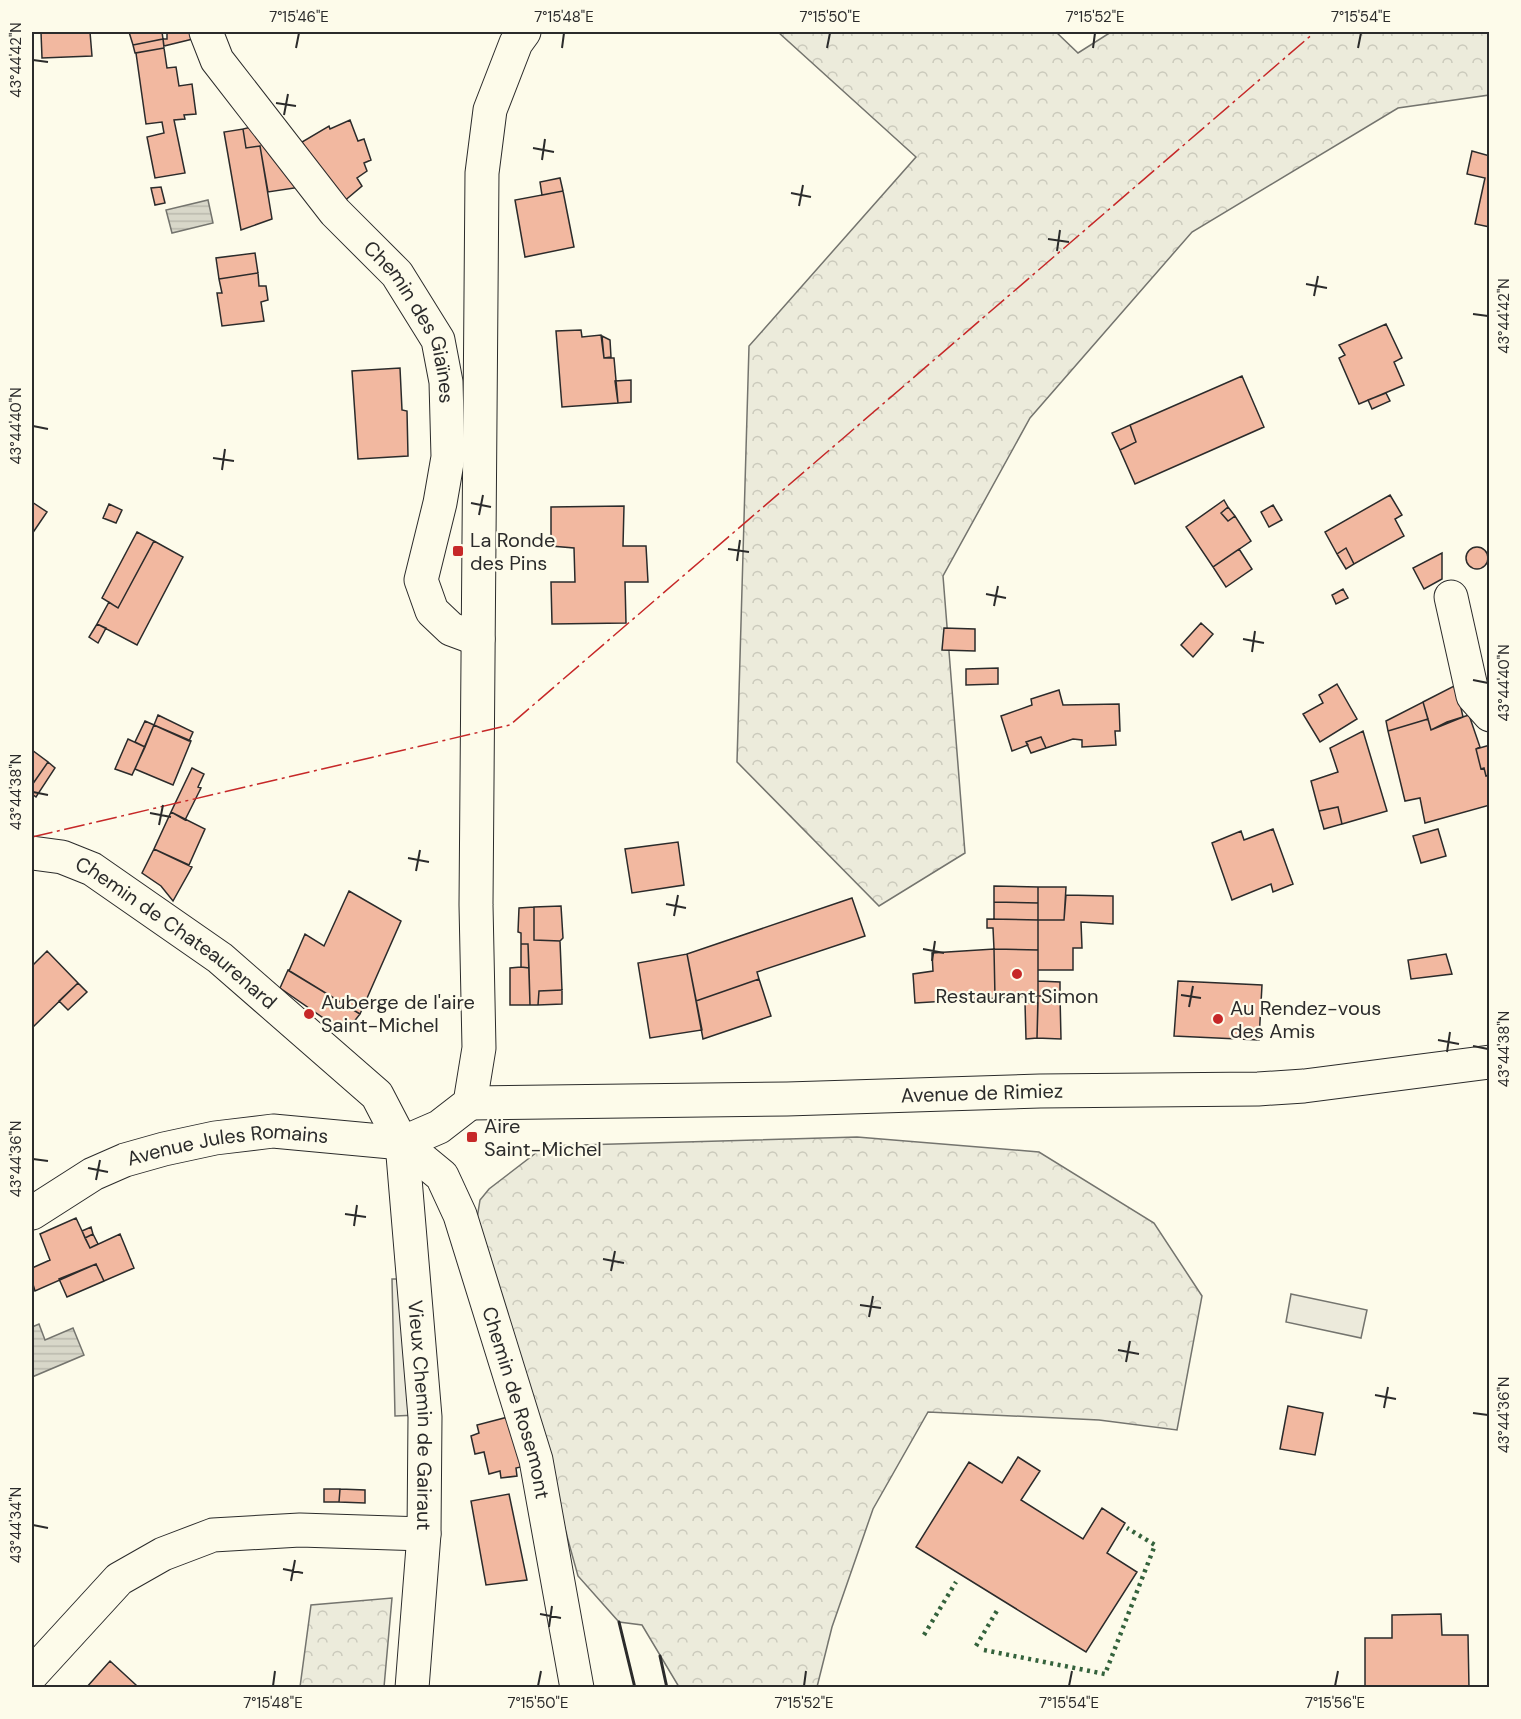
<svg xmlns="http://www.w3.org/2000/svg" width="1521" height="1719" font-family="'DM Sans',sans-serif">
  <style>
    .forest { fill: url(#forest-crowns); stroke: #74746e; stroke-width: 1.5 }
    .parking { fill: #eceadb; stroke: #74746e; stroke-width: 1.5 }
    .water { fill: url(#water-rules); stroke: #74746e; stroke-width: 1.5 }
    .building { fill: #f2b8a0; stroke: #2b2b2b; stroke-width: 1.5 }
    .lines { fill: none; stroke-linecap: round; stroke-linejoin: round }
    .minor-casing { stroke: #2b2b2b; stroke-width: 35 }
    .tertiary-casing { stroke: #2b2b2b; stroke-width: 35 }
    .minor { stroke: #fdfbea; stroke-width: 33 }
    .tertiary { stroke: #fdfbea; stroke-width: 33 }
    .hedge { stroke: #34623c; stroke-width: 4.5; stroke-dasharray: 3 4.5; stroke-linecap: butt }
    .wall { stroke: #2b2b2b; stroke-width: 3 }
    .power { stroke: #c62828; stroke-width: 1.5; stroke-dasharray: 21 4.5 3 4.5; stroke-linecap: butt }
    .ticks { fill: none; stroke: #2b2b2b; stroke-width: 2 }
    .poi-dot { fill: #c62828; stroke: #fdfbea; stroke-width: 2 }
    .labels { text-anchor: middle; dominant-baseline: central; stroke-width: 4.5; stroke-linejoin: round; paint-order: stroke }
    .street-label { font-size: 20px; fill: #2b2b2b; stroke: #fdfbea }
    .poi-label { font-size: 20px; fill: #2b2b2b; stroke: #fdfbea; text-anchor: start }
    .neatline { fill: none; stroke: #2b2b2b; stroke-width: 2 }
    .ticks-label { font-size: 15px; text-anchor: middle; fill: #2b2b2b }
  </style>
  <defs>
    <pattern id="forest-crowns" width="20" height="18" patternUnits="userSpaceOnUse" patternTransform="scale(1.5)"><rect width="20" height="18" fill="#ecebdb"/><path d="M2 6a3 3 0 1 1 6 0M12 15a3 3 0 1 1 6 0" fill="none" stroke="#cbcabc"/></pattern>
    <pattern id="water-rules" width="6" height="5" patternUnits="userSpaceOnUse" patternTransform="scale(1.5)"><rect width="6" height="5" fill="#d8d7c9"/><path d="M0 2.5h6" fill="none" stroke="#bab9ad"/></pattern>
  </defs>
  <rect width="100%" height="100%" fill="#fdfbea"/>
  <path class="forest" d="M778,32H1056L1078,53L1111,32H1489V95L1398,108L1192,232L1030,418L943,576L965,853L879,906L737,762L749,346L916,157Z
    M857,1137L1039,1152L1154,1223L1202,1296L1177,1430L1099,1420L928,1412L873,1509L832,1627L817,1687H679L642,1625L619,1622L578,1576L532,1410L476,1225L480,1200L489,1189L545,1146Z
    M392,1598L384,1687H300L311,1605Z"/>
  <path class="parking" d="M392,1279H408L418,1415L395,1416Z
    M1291,1294L1367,1310L1361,1338L1286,1322Z"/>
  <path class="water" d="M208,200L213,223L172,233L166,210Z
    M39,1324L45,1340L73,1328L84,1355L32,1377V1327Z"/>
  <path class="building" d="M41,32H90L92,56L42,58Z
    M129,32H162L163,39L133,45Z
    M167,32H194L197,38L164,46L163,39H167Z
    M163,39L164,48L135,53L133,45Z
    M164,48L167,68L176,67L179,86L192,84L196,114L184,115L185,119L174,120L185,173L155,178L147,137L164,133L162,122L146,124L136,53Z
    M350,120L358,141L364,139L371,160L364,163L367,171L357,178L362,186L342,203L310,157L302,142L329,126L330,129Z
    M251,127L301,187L268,192L260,146L246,148L243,129Z
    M243,129L246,148L260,146L272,219L241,230L224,132Z
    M1472,151L1490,156V227L1475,224L1485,178L1467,174Z
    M560,178L563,191L542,195L540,182Z
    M161,187L165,203L155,205L151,188Z
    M563,191L574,247L525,257L515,200Z
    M255,253L258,273L219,279L216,258Z
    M258,273L259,286H266L268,300L261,302L264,321L222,326L217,293H222L219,279Z
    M1386,324L1402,358L1394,362L1404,385L1359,404L1339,358L1345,355L1339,345Z
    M581,330L582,337L601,335L604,358H614L618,403L562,407L556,331Z
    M602,336L610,340L611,357L604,358Z
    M400,368L402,410L407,411L408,456L358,459L352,371Z
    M1242,376L1264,427L1135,484L1120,450L1136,442L1130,425Z
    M631,380V402L618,403L615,381Z
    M1386,393L1390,401L1372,409L1368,400Z
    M1130,425L1136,442L1120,450L1112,433Z
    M1390,495L1402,515L1395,519L1404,536L1354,564L1346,548L1337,554L1325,532Z
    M1224,500L1228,507L1221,513L1228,521L1235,516L1251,541L1213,567L1186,527Z
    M32,502L47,512L34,531L32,529Z
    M109,504L122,510L116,523L103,518Z
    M1273,505L1282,520L1269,527L1261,512Z
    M624,506L623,546H646L648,582H625L626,623L552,624L551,582H575L574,548L551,546V507Z
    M1228,507L1235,516L1228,521L1221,513Z
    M137,532L154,541L118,608L102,598Z
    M154,541L183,557L137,645L97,624L109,602L118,608Z
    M1466 558a11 11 0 1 1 22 0a11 11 0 1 1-22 0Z
    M1346,548L1354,564L1346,569L1337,554Z
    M1239,549L1252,569L1226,587L1213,567Z
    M1442,553V579L1424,589L1413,568Z
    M1343,589L1348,598L1336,604L1332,595Z
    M1201,623L1213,634L1193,657L1181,645Z
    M97,624L106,628L98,643L89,637Z
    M944,628L975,629V651L942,650Z
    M998,668V684L966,685V669Z
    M1337,684L1357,719L1320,742L1303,714L1323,703L1319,695Z
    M1456,685L1463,717L1431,730L1423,702Z
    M1059,690L1063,705L1119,704L1120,731H1115L1116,745L1082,747V740L1073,739L1046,748L1041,737L1026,742L1028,745L1012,751L1001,716L1032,705L1031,699Z
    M1423,702L1428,719L1388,731L1386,721Z
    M158,715L193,732L189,741L154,725Z
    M1469,715L1480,747L1476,749L1481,769L1484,768L1486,776L1490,775V805L1425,823L1420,798L1405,801L1388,731L1428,719L1431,730L1447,722Z
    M145,721L154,725L145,747L135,742Z
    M154,725L191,741L173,785L135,769Z
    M1363,731L1387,811L1342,824L1338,807L1319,811L1311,781L1338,772L1330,748Z
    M1041,737L1046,748L1031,753L1026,742Z
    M128,739L145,747L132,775L115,769Z
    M1490,745V775L1486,776L1484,768L1481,769L1476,749Z
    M32,750L48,762L32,785Z
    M48,762L55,768L36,797L32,794V785Z
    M192,768L204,774L198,787L201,788L185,820L171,812Z
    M1338,807L1342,824L1324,829L1319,811Z
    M171,812L205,829L189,865L154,849Z
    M1273,829L1293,884L1273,892L1271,884L1232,900L1212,843L1241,831L1244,840Z
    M1438,829L1446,856L1421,863L1413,836Z
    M678,842L684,885L632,893L625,849Z
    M154,849L192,867L173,901L161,886L142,873Z
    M994,886L1038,887V903L994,902Z
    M1038,887H1066L1064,920H1038Z
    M349,891L401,921L360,1014L289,971L305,934L324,946Z
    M1066,895L1113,896V924L1081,922L1082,948H1073V970H1038V920H1064Z
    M852,898L865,936L757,972L759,979L696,1001L687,954Z
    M994,902L1038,903V920L994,919Z
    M561,906L563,938L560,941L534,940V907Z
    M534,907V940L560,941L562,990L539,991L538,1005H530L528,944H521V933L518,932L519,908Z
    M987,919L1038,920V950L994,949L993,928H987Z
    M521,944H528L529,968L521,967Z
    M994,949L1038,950V996L995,998Z
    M994,949L995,998L915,1003L913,974L933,971L932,953Z
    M47,951L78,983L32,1028V966Z
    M687,954L702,1030L650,1038L638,963Z
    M1446,954L1452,974L1411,979L1408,960Z
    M521,967L529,968L530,1005H510V968Z
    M288,970L360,1014L345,1033L280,988Z
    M759,979L771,1016L703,1039L696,1001Z
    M1038,981L1060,982V996H1038Z
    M1178,981L1262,985L1259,1040L1174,1036Z
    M78,983L87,992L68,1010L59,1001Z
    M562,990V1004L538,1005L539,991Z
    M1038,996H1060L1061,1039L1037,1038Z
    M1025,1003H1038L1037,1038L1026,1039Z
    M76,1218L90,1248L120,1234L134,1268L104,1281L96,1264L35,1291L32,1281V1268L50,1260L40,1234Z
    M91,1227L93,1234L85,1238L82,1231Z
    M93,1234L98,1244L90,1248L85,1238Z
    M96,1264L104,1281L67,1297L59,1279Z
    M1288,1406L1323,1413L1315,1455L1280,1449Z
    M508,1417L525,1466L516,1468L517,1476L501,1478L500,1471L489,1474L484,1452L475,1454L471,1436L479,1433L477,1425Z
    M1018,1457L1040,1471L1021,1500L1083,1539L1102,1508L1125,1523L1107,1553L1137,1572L1086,1652L916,1547L969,1462L1002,1483Z
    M324,1489H340L339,1502H324Z
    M340,1489L365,1490V1503L339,1502Z
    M509,1494L527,1580L486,1585L471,1501Z
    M1441,1614L1442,1635H1468L1469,1688H1365V1638H1392V1615Z
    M110,1661L136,1685L133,1688H86Z"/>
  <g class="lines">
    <defs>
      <g id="minor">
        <path id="s1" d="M206,32L217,60L335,212L397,274L438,340L446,382L448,457L440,503L421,580L432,611L451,629L478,639"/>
        <path d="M1451,597L1473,696L1490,715"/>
        <path id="s2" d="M32,853L62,857L92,869L220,958L377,1095L402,1143L442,1176L460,1215L536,1460L577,1688"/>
        <path id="s3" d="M402,1143L425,1417L424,1534L412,1688"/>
        <path d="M32,1674L119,1579L163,1554L213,1535L300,1530L424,1534"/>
      </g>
      <g id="tertiary">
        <path id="s4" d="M470,1103L787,1099L1040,1091L1258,1089L1304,1086L1490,1062"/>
        <path id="s5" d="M32,1213L93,1174L125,1160L164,1149L215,1138L273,1131L402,1143L439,1127L470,1103L479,1048L476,905L482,173L490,110L516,43L524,32"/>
      </g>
    </defs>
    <use href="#minor" class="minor-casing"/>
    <use href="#tertiary" class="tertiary-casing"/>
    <use href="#minor" class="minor"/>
    <use href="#tertiary" class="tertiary"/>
    <path class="hedge" d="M924,1635L956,1582
      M976,1646L998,1609
      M984,1650L1105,1674L1155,1545L1127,1528"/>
    <path class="wall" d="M619,1622L635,1688
      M660,1656L667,1688"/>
    <path class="power" d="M32,837L510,725L1315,32"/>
  </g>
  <path class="ticks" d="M296,48L299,33M562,48L564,33M827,48L830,33M1093,48L1095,33M1358,48L1361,33M33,60L48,62M276,103L296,106M284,115L288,94M533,148L554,152M542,160L545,139M791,193L811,197M799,206L803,185M1048,239L1069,242M1057,251L1060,230M1306,284L1327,288M1314,296L1318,276M1473,314L1488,316M33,426L48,429M213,458L234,461M222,470L225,449M471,503L491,507M479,515L483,495M728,549L749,552M737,561L740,540M986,594L1006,598M994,606L998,586M1243,639L1264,643M1252,652L1255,631M1473,680L1488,683M33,792L48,795M150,813L171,817M159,825L163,805M408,858L429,862M416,871L420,850M666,904L686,908M674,916L678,895M923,949L944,953M932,961L935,941M1181,995L1201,998M1189,1007L1193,986M1438,1040L1459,1044M1473,1046L1488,1049M1447,1052L1450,1032M33,1159L48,1161M88,1168L108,1172M96,1180L100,1160M345,1214L366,1217M354,1226L357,1205M603,1259L624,1263M611,1271L615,1251M860,1305L881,1308M869,1317L873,1296M1118,1350L1139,1354M1126,1362L1130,1341M1375,1395L1396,1399M1384,1408L1388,1387M1473,1413L1488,1415M33,1525L48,1528M283,1569L303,1573M291,1581L295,1560M540,1614L561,1618M549,1627L552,1606M273,1686L275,1671M538,1686L541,1671M804,1686L806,1671M1069,1686L1072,1671M1335,1686L1338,1671"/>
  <g class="poi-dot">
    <rect x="452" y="545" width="12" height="12" rx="3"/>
    <circle cx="1017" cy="974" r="6"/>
    <circle cx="309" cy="1014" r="6"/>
    <circle cx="1218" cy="1019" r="6"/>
    <rect x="466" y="1131" width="12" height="12" rx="3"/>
  </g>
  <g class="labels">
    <g class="street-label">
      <text stroke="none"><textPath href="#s1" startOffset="360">Chemin des Giaïnes</textPath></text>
      <text stroke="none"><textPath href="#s2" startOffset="168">Chemin de Chateaurenard</textPath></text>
      <text stroke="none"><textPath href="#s4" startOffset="512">Avenue de Rimiez</textPath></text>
      <text stroke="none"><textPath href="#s5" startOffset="212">Avenue Jules Romains</textPath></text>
      <text stroke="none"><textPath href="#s2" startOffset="772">Chemin de Rosemont</textPath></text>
      <text stroke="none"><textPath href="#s3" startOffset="273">Vieux Chemin de Gairaut</textPath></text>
    </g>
    <g class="poi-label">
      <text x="470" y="540">La Ronde<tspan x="470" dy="23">des Pins</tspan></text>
      <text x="1017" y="996" text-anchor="middle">Restaurant Simon</text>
      <text x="321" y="1002">Auberge de l'aire<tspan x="321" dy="23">Saint-Michel</tspan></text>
      <text x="1230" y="1008">Au Rendez-vous<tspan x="1230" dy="23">des Amis</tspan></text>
      <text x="484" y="1126">Aire<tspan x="484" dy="23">Saint-Michel</tspan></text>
    </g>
  </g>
  <rect width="1521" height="1719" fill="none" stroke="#fdfbea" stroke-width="66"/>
  <rect x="33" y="33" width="1455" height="1653" class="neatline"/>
  <g class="ticks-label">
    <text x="299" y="22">7°15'46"E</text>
    <text x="564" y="22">7°15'48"E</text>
    <text x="830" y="22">7°15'50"E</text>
    <text x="1095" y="22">7°15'52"E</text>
    <text x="1361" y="22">7°15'54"E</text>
    <text transform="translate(16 60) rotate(-90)" y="5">43°44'42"N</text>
    <text transform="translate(1504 316) rotate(-90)" y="5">43°44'42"N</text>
    <text transform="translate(16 426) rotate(-90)" y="5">43°44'40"N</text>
    <text transform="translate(1504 683) rotate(-90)" y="5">43°44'40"N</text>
    <text transform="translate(16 792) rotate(-90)" y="5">43°44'38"N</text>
    <text transform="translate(1504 1049) rotate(-90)" y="5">43°44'38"N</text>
    <text transform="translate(16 1159) rotate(-90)" y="5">43°44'36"N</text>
    <text transform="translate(1504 1415) rotate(-90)" y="5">43°44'36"N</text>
    <text transform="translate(16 1525) rotate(-90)" y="5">43°44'34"N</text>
    <text x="273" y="1708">7°15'48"E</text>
    <text x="538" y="1708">7°15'50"E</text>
    <text x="804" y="1708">7°15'52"E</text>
    <text x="1069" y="1708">7°15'54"E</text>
    <text x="1335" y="1708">7°15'56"E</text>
  </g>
</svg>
